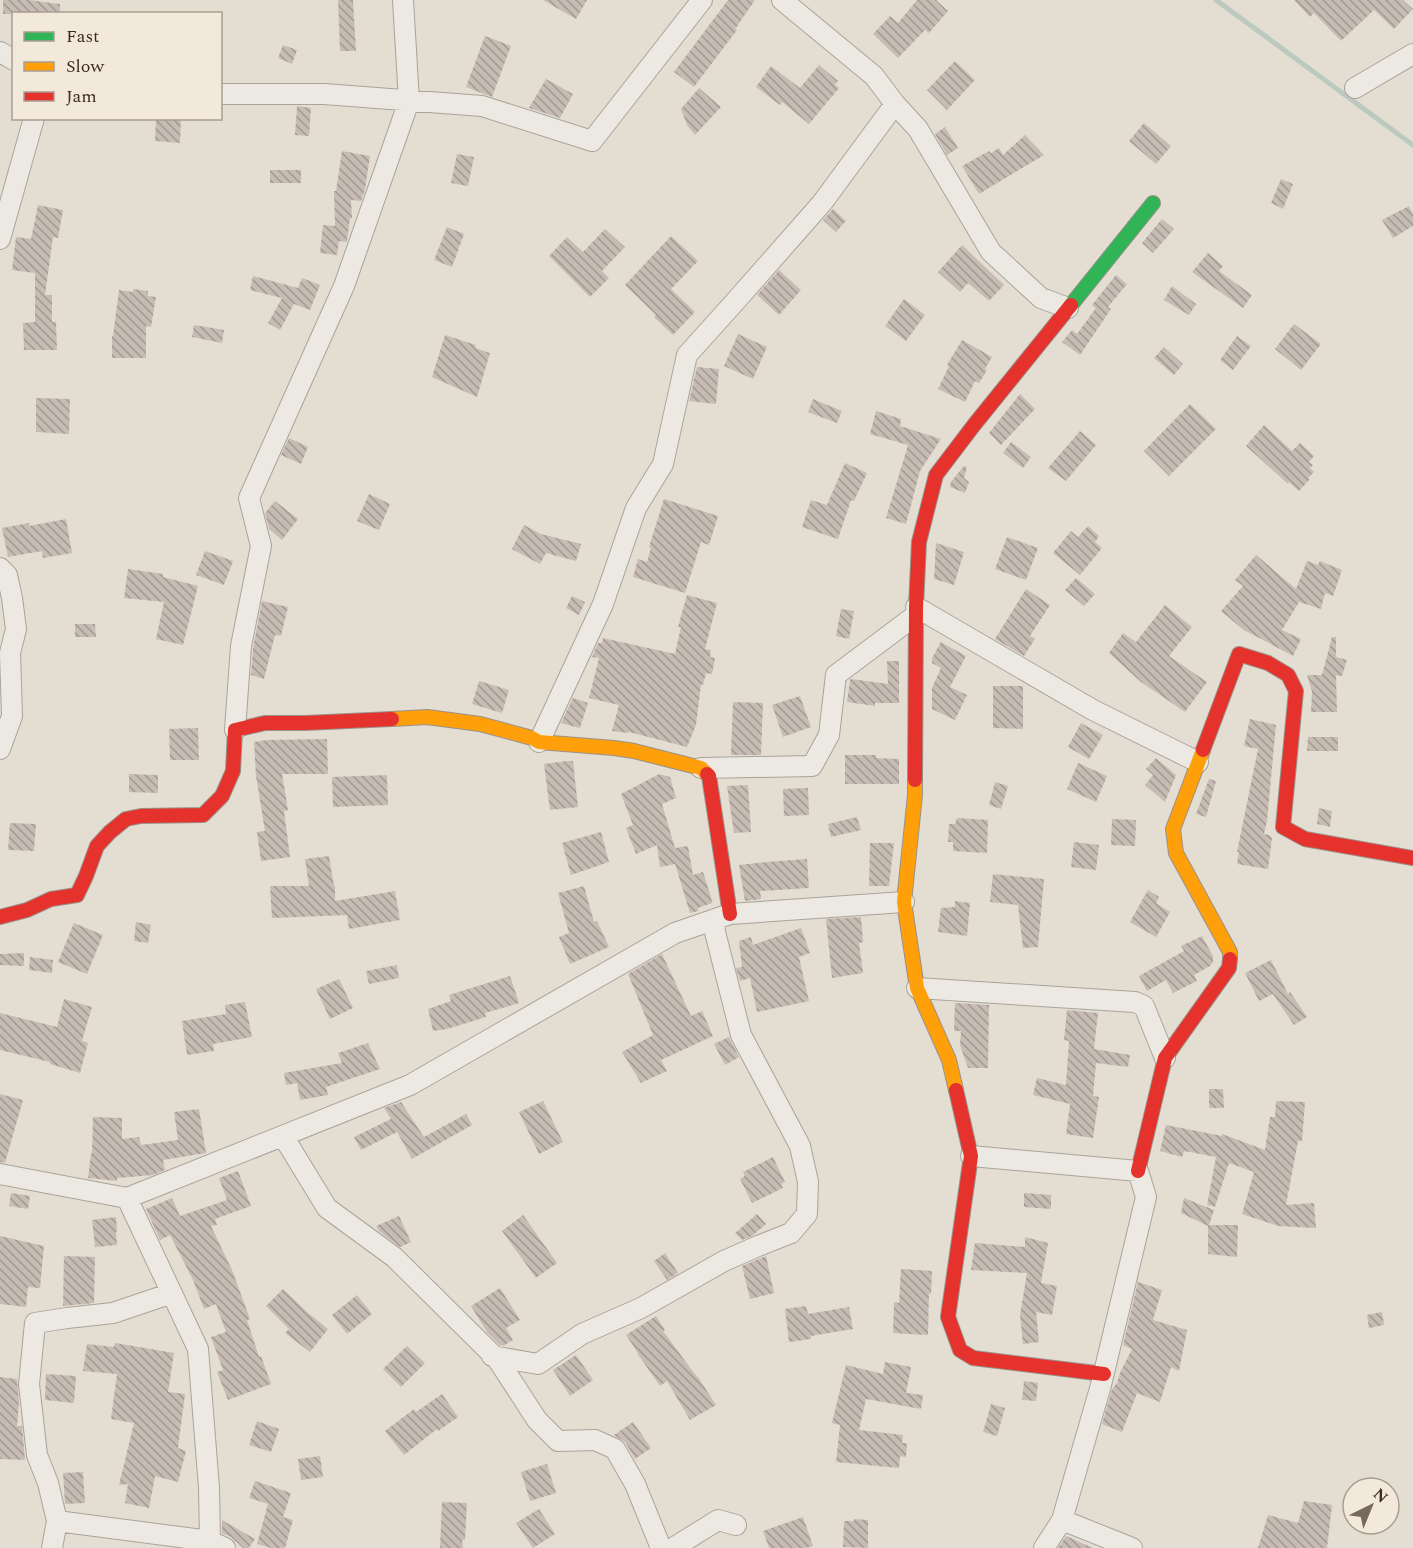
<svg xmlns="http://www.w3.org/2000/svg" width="1413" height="1548" font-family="Spectral,serif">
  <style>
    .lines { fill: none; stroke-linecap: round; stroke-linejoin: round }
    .stream { stroke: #bcc9c0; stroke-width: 5 }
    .building { fill: url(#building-back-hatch) }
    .street-casing { stroke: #aaa39a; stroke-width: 22 }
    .fast-casing { stroke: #99928a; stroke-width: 16 }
    .slow-casing { stroke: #99928a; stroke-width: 16 }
    .jam-casing { stroke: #99928a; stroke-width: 16 }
    .street { stroke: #ece9e3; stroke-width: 20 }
    .fast { stroke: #30b455; stroke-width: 14 }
    .slow { stroke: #ff9f0a; stroke-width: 14 }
    .jam { stroke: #e5322d; stroke-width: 14 }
  </style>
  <defs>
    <pattern id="building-back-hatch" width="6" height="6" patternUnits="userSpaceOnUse" patternTransform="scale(1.5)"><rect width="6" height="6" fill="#c7bcb3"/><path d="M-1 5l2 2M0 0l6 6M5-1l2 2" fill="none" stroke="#a39991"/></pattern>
  </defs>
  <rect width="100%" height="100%" fill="#e4ddd2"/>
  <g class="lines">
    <path class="stream" d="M1216,0L1413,145"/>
  </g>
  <path class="building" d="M3,0H29L60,4V14H3Z
    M338,0H353L356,51H340Z
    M543,0H587L576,19Z
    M728,0H755L735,29L737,30L694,87L674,72Z
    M917,0H936L948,11L929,33L925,30L898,58L873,34L890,16L898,23Z
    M1294,0H1403L1413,9L1394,29L1374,10L1341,41L1314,13L1310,17Z
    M485,36L511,46L492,97L466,87Z
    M283,45L297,50L292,64L278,58Z
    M955,61L975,80L947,110L927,90Z
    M819,65L838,81L835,85L839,88L809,124L782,102L780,105L756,87L771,66L800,88Z
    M546,79L573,94L560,118L529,108Z
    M699,88L721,107L695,135L687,125L681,109Z
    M297,106L311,108L309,136L295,135Z
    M156,118H181L180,143L155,141Z
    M1144,123L1171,146L1156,164L1129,141Z
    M945,127L958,148L947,155L935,134Z
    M1025,135L1044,155L979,194L962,166L989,151L991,153L999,148L1003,155Z
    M342,151L370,156L365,189L361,201L351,200L352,218H350L347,240V242L339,241L337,255L320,253L323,225L335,226L334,191H336Z
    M457,154L474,157L468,186L451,183Z
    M270,170H301V183H270Z
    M1281,179L1293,184L1283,209L1271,203Z
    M38,205L63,210L58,238L53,237L45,295H52V322H56L57,350H24L23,323L35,322V273L12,270L16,237L31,239Z
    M1409,206L1413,214V226L1393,238L1382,220Z
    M833,209L846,221L836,232L823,220Z
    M1162,219L1174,229L1153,253L1142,243Z
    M447,227L464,234L452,267L434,260Z
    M605,229L625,247L602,271L609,278L590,297L549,256L567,237L583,252Z
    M671,236L698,261L671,289L695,312L673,335L654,317L656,315L625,285Z
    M962,245L1004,285L989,301L968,283L960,292L938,272Z
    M1208,253L1223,266L1219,271L1252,295L1243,308L1192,272Z
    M779,270L801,290L779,315L757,295Z
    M1116,275L1127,284L1108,307L1111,309L1080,355L1062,342L1072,330L1077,334L1096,308L1092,305Z
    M253,276L298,288L302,278L320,285L310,310L294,304L280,330L268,323L282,298L250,290Z
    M1172,286L1196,304L1189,315L1164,300Z
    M133,289L148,291V296L156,297L151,327L146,326V358H112V336H113L119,290L133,292Z
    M904,299L925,315L906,341L885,326Z
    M1294,324L1321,344L1301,370L1275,349Z
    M194,325L224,330L222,343L192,337Z
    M738,334L767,347L753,379L724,366Z
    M445,335L476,345L475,348L490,353L477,397L432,377Z
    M1237,336L1251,346L1233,370L1220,360Z
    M962,340L992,357L985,369L987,370L979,383L975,381L965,402L938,389L949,366L947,365Z
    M1164,347L1183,364L1174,375L1154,358Z
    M697,367L719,369L716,404L689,401Z
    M1020,394L1035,409L1001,445L989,433Z
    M36,398L70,399L69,434L36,432Z
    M813,399L842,411L837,423L808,412Z
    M1190,404L1216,429L1169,476L1144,451Z
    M876,411L901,419L900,426L941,439L920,471L906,524L886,518L908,445L870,434Z
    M1264,425L1292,451L1300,443L1314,456L1309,462L1313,465L1310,468L1314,472L1308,478L1310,479L1299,491L1289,482L1288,484L1246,446Z
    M1080,431L1096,445L1066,481L1048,468Z
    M289,438L308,447L301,464L281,455Z
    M1011,442L1031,457L1023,468L1003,453Z
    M845,463L867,473L854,501L851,500L838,539L802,527L811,500L827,505Z
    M964,466L967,467L964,478L969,482L965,493L950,487L951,482Z
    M369,494L390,504L379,530L357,521Z
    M664,499L718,516L709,545L701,542L685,593L633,577L638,559L647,562L651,548L649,547Z
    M275,501L298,519L282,540L269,529L265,513Z
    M66,519L72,553L43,558L42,551L8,557L2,528L29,523V526Z
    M524,525L541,534L581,544L576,561L546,553L540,564L512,549Z
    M1088,526L1099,536L1095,542L1102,548L1080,575L1053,553L1071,531L1078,537Z
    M1007,537L1038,548L1026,580L995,569Z
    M936,543L964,552L954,585L934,579Z
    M205,551L233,561L224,585L196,575Z
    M1256,555L1296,589L1307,561L1318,565L1320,561L1342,570L1333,596L1325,593L1321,609L1299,602L1282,630L1301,639L1293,656L1246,631V632L1221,611L1243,586L1235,580Z
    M128,569L163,574V577L198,586L183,645L156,639L164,602L124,598Z
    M1076,578L1095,594L1084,606L1065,590Z
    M1026,589L1050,605L1030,636L1035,639L1024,656L995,639Z
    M687,595L717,603L705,649L711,650L710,657L715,658L712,674L706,673L703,685L701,684L696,725L687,747L629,732L628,733L612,731L619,705L589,698L599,658L592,657L598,643H602L603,638L675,654L681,627H678Z
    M572,596L585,602L579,615L566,608Z
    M262,601L288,607L281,636L275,635L264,679L251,675L253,648Z
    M1165,605L1192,627L1169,656L1207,682L1185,712L1141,682L1109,653L1123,633L1136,642Z
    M841,609L854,611L849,639L836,636Z
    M75,624H95L96,637H75Z
    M1332,637H1336V657L1347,660L1342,676L1336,675L1337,712H1311L1312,692L1307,675H1322Z
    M941,642L966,656L950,687L967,695L955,720L932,709V688L941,668L932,663V658Z
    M887,661H899V703H875V706L847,702L850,680L851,679L888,684Z
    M479,681L509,690L502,713L472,704Z
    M993,686H1023V729L993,728Z
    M800,696L811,727L783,737L772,705Z
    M573,698L588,703L580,728L561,723Z
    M733,702L763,703L761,755H731Z
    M1250,719L1276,725L1267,821L1264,834L1269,835L1272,838L1268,869L1237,864L1239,852H1237L1258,749L1244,746Z
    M1081,723L1103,735L1089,759L1068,747Z
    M198,728L199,760H170L169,729Z
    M1308,737H1338V751H1307Z
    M327,739L328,774H282L288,810L284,811L290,857L261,861L257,832L265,831L256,776L254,742L267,740Z
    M845,755H876V758L899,759V784H845Z
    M1156,758L1176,775L1165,802L1145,785L1153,775L1146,769Z
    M567,761H573L578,807L550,810L544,764Z
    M1078,763L1107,776L1096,802L1067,789Z
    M129,774L158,775V793L129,792Z
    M659,774L670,777L676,798L662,804L675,848L688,846L693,875L703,872L711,897L712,903L698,908V911L690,913L675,864L660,867L657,845L636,854L626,828L633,825L621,794Z
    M387,775L388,805L333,807L332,777Z
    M1209,779L1216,781L1206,817L1196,814Z
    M995,782L1008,786L1001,809L989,805Z
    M748,785L751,832L734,833L727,786Z
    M808,788L809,815L784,816L783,789Z
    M1319,808L1332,811L1330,827L1317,824Z
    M857,817L861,830L831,837L828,824Z
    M957,818L988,820L987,853L953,851V842H948L949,824H955Z
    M1112,819L1136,820L1135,846L1111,845Z
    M10,823L36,824L34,851L8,850Z
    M601,832L609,862L571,875L562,843Z
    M1074,842L1099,845L1096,870L1071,867Z
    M870,843H894L889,886H869Z
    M329,856L334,886H335V901L395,891L400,920L349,929L347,915L272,918L270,886H309L305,859Z
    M807,859L809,888L760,891L761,899L745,901L739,865L767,862Z
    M993,874L1044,879L1038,947L1023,948L1018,905L990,902Z
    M584,886L594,922L597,921L609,947L570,964L559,937L569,933L558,893Z
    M1148,890L1159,897L1156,903L1170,912L1156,937L1130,922Z
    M955,901L970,903L967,936L938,932L941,908L955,907Z
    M861,917L863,942L859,943L863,973L832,978L826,919Z
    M136,922L151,925L148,943L134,941Z
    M74,923L103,935L87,974L58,962Z
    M801,928L810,953L799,957L809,1001L757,1012L750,978L740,981L736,968L742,967L739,941L751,937L753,945Z
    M1202,936L1213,956V962L1210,966L1194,975L1197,981L1173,993L1166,980L1147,991L1139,976L1184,951L1181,946Z
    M24,953V966L0,965V954Z
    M662,954L691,1016L702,1011L713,1036L661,1060L667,1071L641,1083L622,1052L653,1035L628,974Z
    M30,957L53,960L52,973L29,970Z
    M1271,960L1288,994L1290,992L1307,1017L1294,1025L1273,994L1259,1001L1245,973Z
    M397,965L399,978L369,984L366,971Z
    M510,976L519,1003L485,1013L486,1017L447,1029L433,1031L428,1009L451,1001L449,995Z
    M339,979L353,1008L330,1019L316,989Z
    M64,999L92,1007L82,1041L88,1043L80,1073L50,1064V1062L0,1050V1013L57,1027Z
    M245,1002L252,1037L213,1044L214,1051L187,1055L182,1021L226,1014L225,1005Z
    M955,1003L989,1005L988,1068H968L960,1045L961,1031H954Z
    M1067,1010L1098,1013L1094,1049L1130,1055L1128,1067L1096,1063L1093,1096L1099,1097L1093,1138L1066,1134L1070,1104L1033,1095L1037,1078L1066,1085L1069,1041L1064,1040Z
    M729,1037L739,1057L725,1065L714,1044Z
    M368,1043L380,1069L326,1087L328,1095L300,1100L297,1083L286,1085L284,1073L342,1063L338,1053Z
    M1209,1089H1223L1224,1108H1209Z
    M0,1094L23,1100L5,1163L0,1162Z
    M543,1101L563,1142L539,1154L519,1112Z
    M1276,1101L1305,1102L1302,1141H1298L1286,1205L1314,1203L1316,1228L1278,1226L1242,1214L1254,1172L1229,1163L1215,1207L1207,1205L1216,1157L1184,1151L1182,1157L1160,1151L1166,1125L1222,1136V1134L1265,1150L1270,1117H1275Z
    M401,1102L424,1137L466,1114L472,1125L412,1159L397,1132L361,1150L354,1137L391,1119L384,1108Z
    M199,1109L206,1153L163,1160L165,1170L153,1175L117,1178V1181L88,1178L91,1153L92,1154L93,1117L122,1118V1139L139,1137L141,1145L178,1140L174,1112Z
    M773,1157L785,1182L781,1184L783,1188L752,1203L740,1179L745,1176L743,1172Z
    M238,1171L251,1206L215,1219L217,1225L211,1226L232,1270L250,1319L247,1320L259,1357L261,1356L271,1384L228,1400L217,1372L223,1370L211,1337L226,1332L216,1304L204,1309L193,1280L170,1235L160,1240L146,1209L172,1198L180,1216L227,1200L219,1178Z
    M11,1193L30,1196L28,1209L9,1206Z
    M1024,1193L1051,1195V1209L1024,1207Z
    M1184,1198L1214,1210L1209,1225H1238L1237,1257L1208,1254V1226L1181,1213Z
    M757,1214L766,1224L752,1236L742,1240L735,1233Z
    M523,1215L557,1263L536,1278L502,1231Z
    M399,1216L411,1242L400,1247L379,1231L376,1226Z
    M116,1217L117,1231L116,1232L117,1245L95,1247L92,1220Z
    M0,1236L44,1246L40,1288L28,1287L26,1307L0,1304Z
    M1025,1237L1048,1243L1041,1283L1057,1286L1052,1315L1036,1312L1039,1342L1023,1344L1020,1315L1027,1273L971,1270L975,1243L1025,1247Z
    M665,1253L678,1273L667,1280L654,1261Z
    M64,1256L95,1257L94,1303L63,1306Z
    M766,1256L774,1293L750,1299L742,1266Z
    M901,1269L932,1271L931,1294L929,1293L928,1335L893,1333L894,1302L899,1303Z
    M1138,1282L1162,1290L1153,1320L1187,1330L1179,1371L1171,1367L1160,1402L1137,1393L1122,1432L1102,1424L1112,1389L1117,1383L1120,1373L1132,1349L1123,1345Z
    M500,1288L520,1320L506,1328L513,1340L503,1346L500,1345L487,1332L471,1306Z
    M283,1289L307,1312L328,1329L310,1352L285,1333L289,1329L266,1306Z
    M357,1295L372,1314L347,1334L332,1315Z
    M806,1306L808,1314L849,1307L853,1329L811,1336V1339L789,1342L785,1309Z
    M1382,1312L1384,1325L1369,1328L1367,1315Z
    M656,1316L665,1330L663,1331L697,1377H698L716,1405L690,1420L667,1381L660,1386L637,1353H638L626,1335Z
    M115,1343L174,1353L168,1392L185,1394L178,1448L186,1451L178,1482L155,1476L149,1508L125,1503L128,1484L119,1485L134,1423L111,1419L117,1374L83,1371L87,1344L114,1347Z
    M407,1346L425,1363L401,1387L383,1369Z
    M576,1355L593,1380L570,1396L553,1370Z
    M885,1362L911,1367L906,1393L923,1395L921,1409L866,1399L859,1430L903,1435L902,1443H907L906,1457L900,1456L899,1468L836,1462L840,1425L832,1423L846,1365L883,1374Z
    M46,1374L76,1376L74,1403L45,1400Z
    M0,1377L17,1379L19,1402L17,1426H22L25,1460L0,1459Z
    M1024,1381L1038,1383L1036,1401L1022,1400Z
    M442,1394L458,1417L438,1431L437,1429L404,1455L385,1431L414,1409L416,1412Z
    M991,1404L1005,1408L997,1436L983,1432Z
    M257,1421L279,1429L271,1452L249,1445Z
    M633,1422L651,1448L635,1459L625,1442L614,1435Z
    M320,1456L323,1477L301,1480L298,1459Z
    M547,1464L556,1493L530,1501L521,1472Z
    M83,1472L85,1503L65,1504L63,1473Z
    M255,1481L291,1493L283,1517L293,1520L285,1548H271L257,1544L268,1504L249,1498Z
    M1304,1501L1332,1505L1327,1548H1258L1268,1515L1298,1523Z
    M442,1502L467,1503L465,1540H462L463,1548H440Z
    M539,1509L555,1534L533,1548L516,1523Z
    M803,1517L813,1546L806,1548H769L763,1531Z
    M854,1519L868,1520V1548L843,1547L844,1521H854Z
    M222,1520L255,1539L249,1548H243L231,1537L222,1533Z
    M1066,1536L1093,1548H1058Z"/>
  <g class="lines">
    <defs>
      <path id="street" d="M782,0L874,76L895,104L918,129L991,252L1041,298L1068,308
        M0,52L14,60
        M1355,88L1413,54
        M220,94H324L482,106L592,141L702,0
        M0,239L34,118
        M0,568L7,575L12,598L16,629L10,653L12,716L0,749
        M916,607L1093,710L1198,762
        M235,730L241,646L261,546L249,498L344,286L409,101L403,0
        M539,742L603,604L636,508L663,464L687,355L733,304L822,203L895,104
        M701,768L812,766L829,735L836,675L916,615
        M917,988L1135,1002L1144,1006L1165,1058
        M283,1136L327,1208L394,1257L498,1360L537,1420L558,1441L595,1440L615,1449L635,1484L661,1548
        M971,1156L1138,1171L1146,1197L1101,1385L1062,1520L1044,1548
        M0,1174L127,1198L198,1349L209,1488L210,1541L225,1548
        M127,1198L410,1085L675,933L730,914L904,902
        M492,1356L538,1364L582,1334L641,1308L724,1261L758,1246L791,1233L807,1214L808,1182L800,1146L741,1035L715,932L714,920
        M1062,1520L1132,1548
        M57,1521L210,1541
        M52,1548L57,1521L48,1483L37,1455L29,1384L35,1323L67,1318L113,1313L172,1293
        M673,1548L718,1520L736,1525"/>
      <path id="fast" d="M1071,305L1153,203"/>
      <path id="slow" d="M392,719L427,717L480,724L532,738L539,742L614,748L634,751L701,768L707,774
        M1203,750L1173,829L1176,853L1230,952V959
        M915,780V795L904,902L917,988L949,1060L956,1090"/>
      <path id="jam" d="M1203,750L1239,654L1268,663L1288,675L1296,691L1283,827L1305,839L1413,858
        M707,774L709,776L730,914
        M915,780L916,607L919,542L936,475L974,425L1071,305
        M0,917L27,910L51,899L77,895L86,876L97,846L110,832L126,819L141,816L203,815L222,796L233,771L235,730L265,723H305L392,719
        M956,1090L971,1156L948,1317L960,1350L973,1358L1104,1374
        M1138,1171L1165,1058L1229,968L1230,959"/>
    </defs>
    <use href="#street" class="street-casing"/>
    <use href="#fast" class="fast-casing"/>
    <use href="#slow" class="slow-casing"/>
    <use href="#jam" class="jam-casing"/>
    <use href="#street" class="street"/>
    <use href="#fast" class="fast"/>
    <use href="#slow" class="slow"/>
    <use href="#jam" class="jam"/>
  </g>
  <rect x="12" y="12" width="210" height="108" fill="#f3e9da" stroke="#a99d91" stroke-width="1.5"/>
  <rect x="24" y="32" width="30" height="9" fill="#30b455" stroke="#a99d91" stroke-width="1.5"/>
  <text x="66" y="42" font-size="18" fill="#392b23">Fast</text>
  <rect x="24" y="62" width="30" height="9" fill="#ff9f0a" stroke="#a99d91" stroke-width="1.5"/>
  <text x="66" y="72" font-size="18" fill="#392b23">Slow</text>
  <rect x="24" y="92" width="30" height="9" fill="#e5322d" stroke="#a99d91" stroke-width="1.5"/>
  <text x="66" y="102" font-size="18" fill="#392b23">Jam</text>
  <g transform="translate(1371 1506) rotate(43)"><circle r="28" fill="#f3e9da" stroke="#a99d91" stroke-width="1.5"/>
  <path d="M0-4.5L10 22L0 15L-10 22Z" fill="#756960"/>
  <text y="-9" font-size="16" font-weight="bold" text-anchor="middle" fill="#392b23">N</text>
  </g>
</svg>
